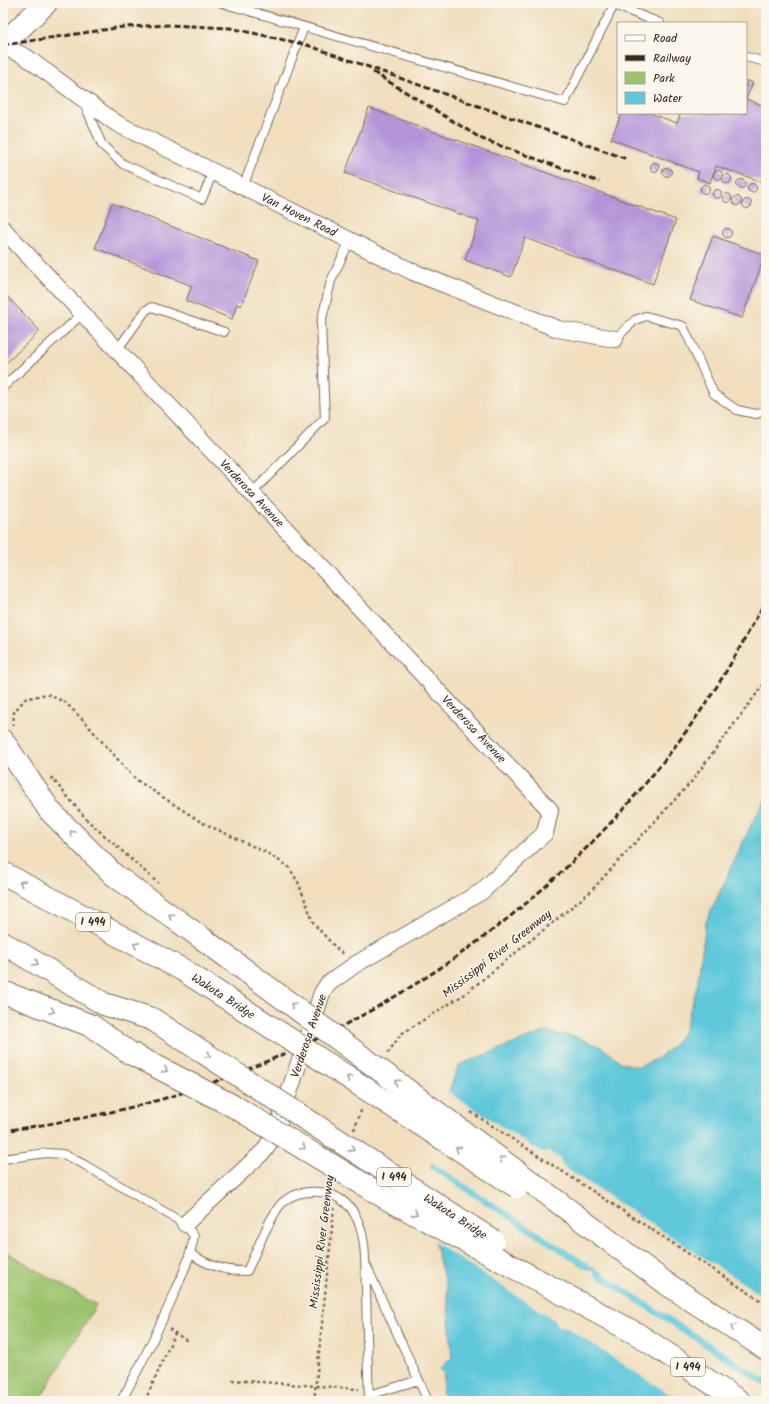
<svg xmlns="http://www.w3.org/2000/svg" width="769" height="1404" font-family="Kalam,sans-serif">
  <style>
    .green { fill: #9cc36e; stroke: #6c7646 }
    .water { fill: #5fc8db; stroke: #4d797c }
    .pier { fill: #f0debd }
    .building { fill: #b494d9 }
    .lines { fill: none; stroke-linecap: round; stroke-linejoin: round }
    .lane-casing { stroke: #7a6956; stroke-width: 10 }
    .street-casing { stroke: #7a6956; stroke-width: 18 }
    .secondary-casing { stroke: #7a6956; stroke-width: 24 }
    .highway-casing { stroke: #7a6956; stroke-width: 24 }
    .path { stroke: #7a6956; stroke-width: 2.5; stroke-dasharray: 3 3; stroke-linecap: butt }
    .lane { stroke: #fff; stroke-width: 8 }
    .street { stroke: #fff; stroke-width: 16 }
    .secondary { stroke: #fff; stroke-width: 22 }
    .highway { stroke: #fff; stroke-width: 22 }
    .rail { stroke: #3b2a1e; stroke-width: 3; stroke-dasharray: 6 3; stroke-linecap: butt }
    .highway-bridge-casing { stroke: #7a6956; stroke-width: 24; stroke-linecap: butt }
    .path-bridge { stroke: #7a6956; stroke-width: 2.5; stroke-dasharray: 3 3; stroke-linecap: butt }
    .highway-bridge { stroke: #fff; stroke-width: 22 }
    .oneway { stroke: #a79f9a }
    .labels { text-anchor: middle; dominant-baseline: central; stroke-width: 3; stroke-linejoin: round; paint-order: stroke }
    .shield { fill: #fbf7ec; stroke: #75685c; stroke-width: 1 }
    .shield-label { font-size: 11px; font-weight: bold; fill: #3b2a1e }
    .street-label { font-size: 12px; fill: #3b2a1e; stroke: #fbf7ec }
  </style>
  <rect width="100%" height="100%" fill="#fbf7ec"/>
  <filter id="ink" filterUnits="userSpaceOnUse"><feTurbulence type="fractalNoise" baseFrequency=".025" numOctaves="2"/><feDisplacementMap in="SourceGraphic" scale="8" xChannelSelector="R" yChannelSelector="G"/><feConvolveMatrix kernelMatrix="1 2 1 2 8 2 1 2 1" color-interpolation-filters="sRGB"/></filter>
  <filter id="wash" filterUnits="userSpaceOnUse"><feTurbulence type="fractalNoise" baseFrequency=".012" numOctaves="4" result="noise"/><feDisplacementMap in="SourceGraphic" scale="16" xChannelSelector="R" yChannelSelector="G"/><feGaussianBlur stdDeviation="0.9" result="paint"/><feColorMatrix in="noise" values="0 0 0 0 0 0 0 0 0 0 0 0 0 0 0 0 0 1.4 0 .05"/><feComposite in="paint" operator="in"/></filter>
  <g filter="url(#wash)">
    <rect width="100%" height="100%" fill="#f0debd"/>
    <path class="green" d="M3,1250L96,1305L39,1401H3Z"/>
    <path class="water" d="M766,799V1401H442L444,1374L440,1369L452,1357L447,1290L435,1244L429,1181L441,1111L459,1065L544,1032L577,1037L603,1048L622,1063L639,1067L660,1057L676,1043L684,1031L697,987L706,922L752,823Z"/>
    <path class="pier" d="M447,1091L542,1153L549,1152L560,1159L562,1166L766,1298V1379L430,1161L439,1111Z
      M429,1168L585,1269L593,1271L595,1276L766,1387V1401H680L564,1326H558L553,1319L432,1241L427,1181Z"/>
    <g id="blocks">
      <path class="building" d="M746,80L753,83L746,99L766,107V183L716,166L710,183L697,178L699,172L611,139L622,113H649L677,123L681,113H746Z
        M369,108L676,220L653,284L525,238L511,277L465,260L479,221L345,173Z
        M650.5 167a4.5 4.5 0 1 1 9 0a4.5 4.5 0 1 1-9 0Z
        M662.5 172a4.5 4.5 0 1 1 9 0a4.5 4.5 0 1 1-9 0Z
        M713.5 175a4.5 4.5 0 1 1 9 0a4.5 4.5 0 1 1-9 0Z
        M722.5 179a4.5 4.5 0 1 1 9 0a4.5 4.5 0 1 1-9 0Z
        M736.5 184a4.5 4.5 0 1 1 9 0a4.5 4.5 0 1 1-9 0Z
        M747.5 188a4.5 4.5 0 1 1 9 0a4.5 4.5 0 1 1-9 0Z
        M700.5 189a4.5 4.5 0 1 1 9 0a4.5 4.5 0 1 1-9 0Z
        M712.5 194a4.5 4.5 0 1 1 9 0a4.5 4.5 0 1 1-9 0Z
        M722.5 198a4.5 4.5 0 1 1 9 0a4.5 4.5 0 1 1-9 0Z
        M732.5 201a4.5 4.5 0 1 1 9 0a4.5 4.5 0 1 1-9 0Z
        M742.5 204a4.5 4.5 0 1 1 9 0a4.5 4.5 0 1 1-9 0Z
        M112,203L259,261L241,306L237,304L232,319L186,301L192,286L95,248Z
        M722.5 233a4.5 4.5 0 1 1 9 0a4.5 4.5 0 1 1-9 0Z
        M713,236L765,255L742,318L690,300Z
        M3,292L40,331L3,366Z"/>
    </g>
  </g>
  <g filter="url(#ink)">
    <use href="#blocks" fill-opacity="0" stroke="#7a6956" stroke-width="1"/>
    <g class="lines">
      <defs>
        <path id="lane" d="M222,3L565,102L614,5L660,23
          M746,57L766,62
          M84,103L102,145L123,164L202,199L213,172
          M243,187L304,27
          M615,339L635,320L646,316L683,326L714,394L737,410L756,414L766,410
          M117,350L146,310L152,307L224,332
          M3,387L83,313
          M252,493L325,418L321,323L331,281L350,240
          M3,1159L46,1153L63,1154L83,1164L185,1224L194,1236C190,1259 181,1278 172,1299C156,1334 140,1368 121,1401
          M191,1254C209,1266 226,1272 247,1271C256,1253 269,1217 282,1203C291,1194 306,1191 318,1192C332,1192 349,1202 355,1215C367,1236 365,1265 366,1289C367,1325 367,1360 369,1395L419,1380
          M367,1267L428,1401"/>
        <g id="street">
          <path id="s1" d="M3,46L26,57L116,123L413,272L558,329L615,339"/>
          <path id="s2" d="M3,229L550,810L545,833L481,892L356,964L328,984L322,993L277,1129L265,1150L185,1224"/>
        </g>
        <path id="secondary" d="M3,44L46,3"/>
        <path id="highway" d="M3,741L50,811L114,875L203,939
          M3,873L183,970
          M3,943L104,1004L152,1019
          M3,992L92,1026L130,1053
          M667,1284L766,1349
          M637,1334L739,1401"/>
      </defs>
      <use href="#lane" class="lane-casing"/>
      <use href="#street" class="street-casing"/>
      <use href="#secondary" class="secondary-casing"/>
      <use href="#highway" class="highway-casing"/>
      <path class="path" d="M13,726L14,712L25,699L47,694L65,702L83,720L135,779L201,822L265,852L288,866L298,882L314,924L335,947L344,955
        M51,777L88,821L158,883
        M388,1053L401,1034L465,994L590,892L692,781L766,681
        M354,1130L362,1108
        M169,1329L189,1342
        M232,1380L359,1389
        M145,1401L175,1333
        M314,1401L334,1208"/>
      <use href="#lane" class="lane"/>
      <use href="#street" class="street"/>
      <use href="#secondary" class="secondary"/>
      <use href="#highway" class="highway"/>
      <path class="rail" d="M3,45L123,27L170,25L230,28L307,45L627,159
        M373,72L482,139L599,182
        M3,1131C65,1122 128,1111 188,1091C398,1021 576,892 702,709C726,674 746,637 766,600"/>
      <defs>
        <g id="highway-bridge">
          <path d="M203,939C358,1053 513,1168 667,1284"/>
          <path id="s3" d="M183,970L517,1187"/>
          <path id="s4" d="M152,1019L493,1241"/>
          <path d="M130,1053L235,1107L386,1198L637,1334"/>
        </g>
      </defs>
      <use href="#highway-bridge" class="highway-bridge-casing"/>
      <path class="path-bridge" d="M471,1112L766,1304"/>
      <use href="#highway-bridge" class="highway-bridge"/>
    </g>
    <defs><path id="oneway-chevron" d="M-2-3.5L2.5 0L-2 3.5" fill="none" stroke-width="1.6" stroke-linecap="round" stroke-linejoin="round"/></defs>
    <g class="oneway">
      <use href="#oneway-chevron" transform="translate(72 833) rotate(-135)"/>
      <use href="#oneway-chevron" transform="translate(22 883) rotate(-152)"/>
      <use href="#oneway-chevron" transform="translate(171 916) rotate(-145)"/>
      <use href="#oneway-chevron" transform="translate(136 945) rotate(-152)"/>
      <use href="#oneway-chevron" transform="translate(36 963) rotate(31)"/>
      <use href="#oneway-chevron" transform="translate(293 1005) rotate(-143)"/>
      <use href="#oneway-chevron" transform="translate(52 1011) rotate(21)"/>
      <use href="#oneway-chevron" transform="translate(208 1055) rotate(33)"/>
      <use href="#oneway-chevron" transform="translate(165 1070) rotate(27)"/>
      <use href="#oneway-chevron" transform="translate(349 1078) rotate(-147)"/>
      <use href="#oneway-chevron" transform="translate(397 1082) rotate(-144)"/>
      <use href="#oneway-chevron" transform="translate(303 1147) rotate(31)"/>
      <use href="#oneway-chevron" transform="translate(352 1149) rotate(33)"/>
      <use href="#oneway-chevron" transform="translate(458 1149) rotate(-147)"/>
      <use href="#oneway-chevron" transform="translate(502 1159) rotate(-143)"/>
      <use href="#oneway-chevron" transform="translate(415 1213) rotate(28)"/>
      <use href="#oneway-chevron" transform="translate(733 1327) rotate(-147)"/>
    </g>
  </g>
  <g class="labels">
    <g class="shield">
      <rect x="76" y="913" width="34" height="18" rx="3"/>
      <rect x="377" y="1168" width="34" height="18" rx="3"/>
      <rect x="671" y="1358" width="34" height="18" rx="3"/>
    </g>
    <g class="shield-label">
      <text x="93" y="922">I 494</text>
      <text x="394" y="1177">I 494</text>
      <text x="688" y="1367">I 494</text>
    </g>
    <g class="street-label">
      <text stroke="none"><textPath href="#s1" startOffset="342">Van Hoven Road</textPath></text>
      <text stroke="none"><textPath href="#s2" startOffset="363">Verderosa Avenue</textPath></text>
      <text stroke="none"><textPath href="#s2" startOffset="687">Verderosa Avenue</textPath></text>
      <text transform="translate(497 954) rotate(-38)">Mississippi River Greenway</text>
      <text stroke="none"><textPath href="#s3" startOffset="48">Wakota Bridge</textPath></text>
      <text transform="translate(309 1036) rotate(-71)">Verderosa Avenue</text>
      <text stroke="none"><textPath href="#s4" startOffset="362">Wakota Bridge</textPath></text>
      <text transform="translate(322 1242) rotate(-83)">Mississippi River Greenway</text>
    </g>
  </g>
  <rect width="769" height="1404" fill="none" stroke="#fbf7ec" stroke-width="16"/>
  <rect x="617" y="22" width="130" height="92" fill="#fbf7ec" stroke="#aea59a"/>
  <rect x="625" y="35" width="20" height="6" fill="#ffffff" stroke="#aea59a"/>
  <text x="653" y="42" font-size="12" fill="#3b2a1e">Road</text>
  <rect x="625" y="55" width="20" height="6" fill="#3b2a1e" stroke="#aea59a"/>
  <text x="653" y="62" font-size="12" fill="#3b2a1e">Railway</text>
  <rect x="625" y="72" width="20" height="12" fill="#9cc36e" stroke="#aea59a"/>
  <text x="653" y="82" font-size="12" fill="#3b2a1e">Park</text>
  <rect x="625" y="92" width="20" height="12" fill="#5fc8db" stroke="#aea59a"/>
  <text x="653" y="102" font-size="12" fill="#3b2a1e">Water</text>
</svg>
